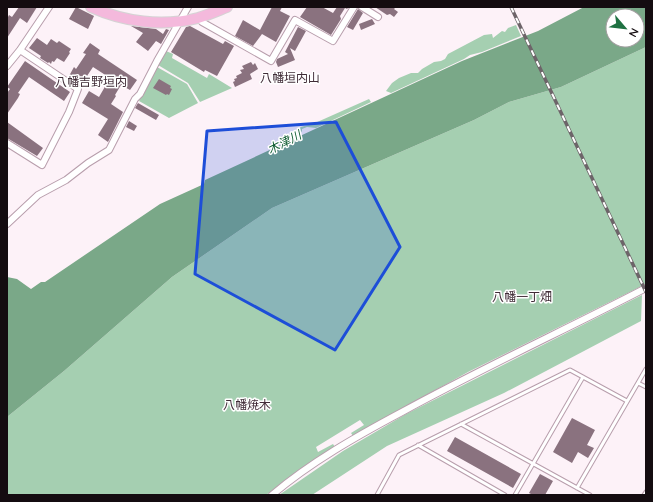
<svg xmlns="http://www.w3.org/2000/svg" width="653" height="502" font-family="Quicksand,'Noto Sans JP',sans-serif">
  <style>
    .green { fill: #a5cfb1 }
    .water { fill: #7aa888; fill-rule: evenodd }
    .building { fill: #8a727f }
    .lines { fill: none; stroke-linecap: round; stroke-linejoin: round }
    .service-casing { stroke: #b89eac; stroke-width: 5 }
    .minor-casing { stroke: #b89eac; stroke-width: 8 }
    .primary-casing { stroke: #d5d3d4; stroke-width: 12 }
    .service { stroke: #fff; stroke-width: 3 }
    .minor { stroke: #fff; stroke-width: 6 }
    .primary { stroke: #f4b9dc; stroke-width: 10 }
    .rail-casing { stroke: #6d6469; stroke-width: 3.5 }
    .rail { stroke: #fff; stroke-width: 2; stroke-dasharray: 6; stroke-linecap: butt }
    .marked { fill: #1d4ed8; fill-opacity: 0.2; stroke: #1d4ed8; stroke-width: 3; stroke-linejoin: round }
    .labels { text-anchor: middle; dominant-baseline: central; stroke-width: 3; stroke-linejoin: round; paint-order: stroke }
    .neighbourhood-label { font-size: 12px; fill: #402c37; stroke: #fff }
    .water-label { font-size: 12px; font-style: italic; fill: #125e34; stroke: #fff }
  </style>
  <rect width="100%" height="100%" fill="#fdf2f8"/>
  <path class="green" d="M516,25L521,36L482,52L470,55L464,59L391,93L386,91L392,83L399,78L411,73H418L422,69L434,62L441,61L445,59L448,54L484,35L492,34L493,38L502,31L505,32L508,28Z
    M646,47V284L468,372L353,436L351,433L364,425L360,420L316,447L318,452L333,444L335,447L304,467L266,495H7V417L64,371L172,277L272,208L474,120L509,102L561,87Z
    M166,51L173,54L172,58L207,78L209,74L232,88L200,102L188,83L158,65Z
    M157,67L187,84L198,103L169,118L139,101Z
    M369,99L371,102L316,128L307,127L302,129V131L299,135L291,138L292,134L301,127L315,123Z
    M642,295L641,321L504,393L387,446L312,495H279L343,451L406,414Z"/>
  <path class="water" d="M584,7H646V47L561,87L509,102L474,120L272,208L172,277L64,371L7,417V277L17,279L31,289L41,282H45L160,204L204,184L205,180L462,61L538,31ZM613,16H637V40H613Z"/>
  <path class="building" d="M19,7H37L27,23L20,18L7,38V19L9,15L12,17Z
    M76,7L94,16L88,29L69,19Z
    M272,7H282L280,11L290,16L276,42L262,34L253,46L235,36L243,20L260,30Z
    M307,7H322L333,13L337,7H349L347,9L345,8L340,16L341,19L331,35L300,17Z
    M375,7H396L394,9L398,12L394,17L390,14L387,15Z
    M358,9L363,13L353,30L347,27Z
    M372,19L375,24L361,30L359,24Z
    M131,26L156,29L163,34L166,29L169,30L161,44L156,41L148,51L136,42L143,33Z
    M190,26L223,44L225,41L234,46L217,76L205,70L204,72L171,52L186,27Z
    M298,27L306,31L295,51L290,48L295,60L278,67L276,62L277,59L288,54L285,52Z
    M37,38L47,45L51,39L57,43L59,41L71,49L69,52L70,53L64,62L57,58L54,62L52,61L51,64L49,62L48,63L40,58L41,56L29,48Z
    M90,43L100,50L98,54L137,80L130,90L121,85L115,95L116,96L111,104L123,112L108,142L98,135L108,119L82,103L89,91L99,97L110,78L93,67L87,76L86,75L81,81L80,80L78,82L69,76L74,67L76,69L86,54L83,53Z
    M25,61L70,92L64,101L29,77L18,93L20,94L18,98L7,114V93L10,89L7,87Z
    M251,62L253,65L255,63L258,69L250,74L252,79L235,87L233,82L235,81L234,79L237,78L236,76L242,73L240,70L244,69L242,66Z
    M159,79L171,86L170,88L172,89L169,95L167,94L166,95L153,88Z
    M138,103L159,115L156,120L135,108Z
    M129,121L137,126L134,131L126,127Z
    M7,122L43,148L37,156L7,138Z
    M572,418L595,430L587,445L594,448L588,458L578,452L572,463L553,452Z
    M455,437L521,474L513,488L447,451Z
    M540,474L553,481L545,495H533L529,493Z"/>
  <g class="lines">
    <defs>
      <path id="service" d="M638,383L646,387
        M461,424L590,495
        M418,445L505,495
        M577,488L646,369
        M377,495L399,455L570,370L627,401
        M515,495L583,377
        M644,495L646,492"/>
      <path id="minor" d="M362,7L378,17
        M199,17L202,22L271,61L295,20L333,41L354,7
        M7,66L20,50L49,7
        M7,143L42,165L69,112L78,89L20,50
        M7,224L38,195L66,180L88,163L109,150L135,99L140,94L157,61L188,7
        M272,495C311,462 357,436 402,412C482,368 565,330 646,288"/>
      <path id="primary" d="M91,7C124,22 162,27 198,18C208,15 217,11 227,7"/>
    </defs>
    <use href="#service" class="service-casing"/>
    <use href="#minor" class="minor-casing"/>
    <use href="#primary" class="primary-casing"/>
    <use href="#service" class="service"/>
    <use href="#minor" class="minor"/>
    <use href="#primary" class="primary"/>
    <defs>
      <path id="rail" d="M511,7L646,292"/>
    </defs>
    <use href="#rail" class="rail-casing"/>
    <use href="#rail" class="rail"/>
  </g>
  <path class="marked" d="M336,122L400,247L335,350L195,274L207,131Z"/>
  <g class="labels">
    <g class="neighbourhood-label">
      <text x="290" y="77">八幡垣内山</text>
      <text x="91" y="81">八幡吉野垣内</text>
      <text x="522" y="296">八幡一丁畑</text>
      <text x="247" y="404">八幡焼木</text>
    </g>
    <g class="water-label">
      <text transform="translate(284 142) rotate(-27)">木津川</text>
    </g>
  </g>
  <rect width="653" height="502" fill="none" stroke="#140c10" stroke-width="16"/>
  <g transform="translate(625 28) rotate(118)"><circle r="19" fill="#ffffff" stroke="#a19e9f"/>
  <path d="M0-3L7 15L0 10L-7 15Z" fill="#1f7142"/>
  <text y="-6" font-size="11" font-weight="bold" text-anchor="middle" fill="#140c10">N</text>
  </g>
</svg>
